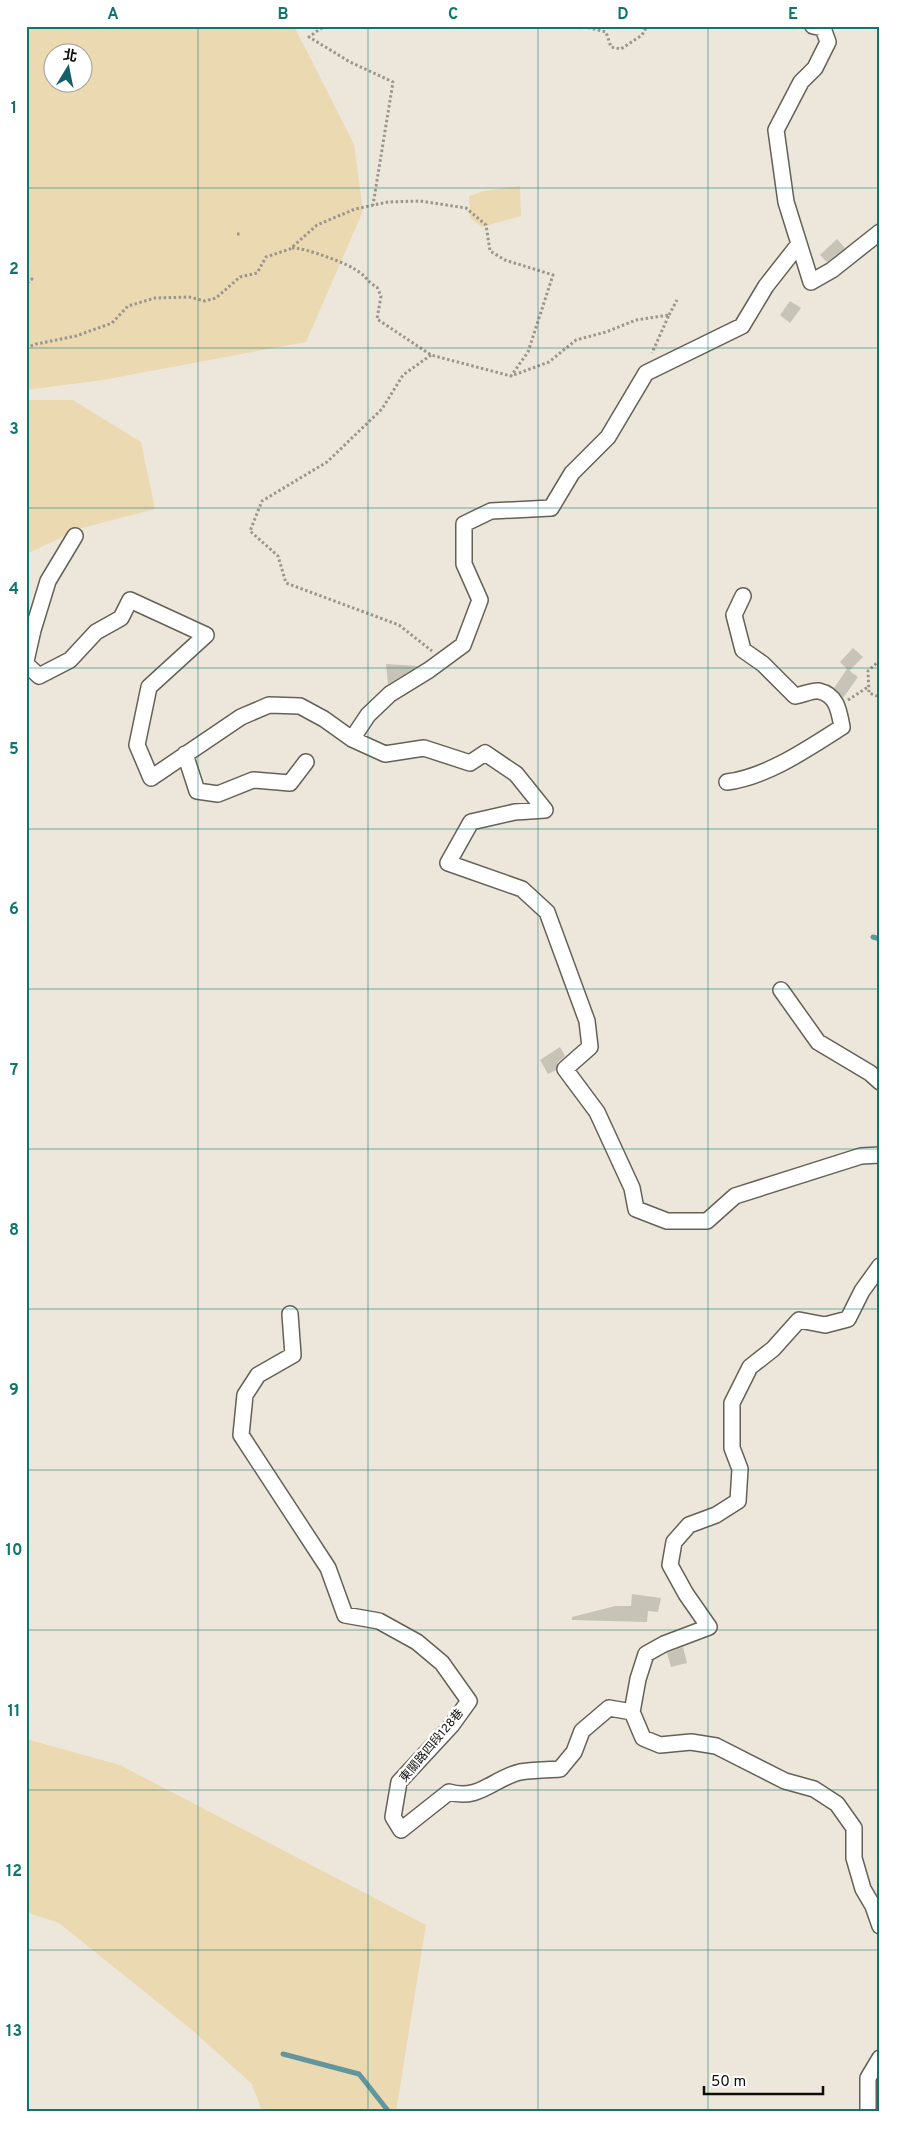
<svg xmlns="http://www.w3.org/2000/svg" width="906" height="2138" font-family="Overpass,'Noto Sans TC',sans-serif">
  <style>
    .green { fill: #ebd9b1; fill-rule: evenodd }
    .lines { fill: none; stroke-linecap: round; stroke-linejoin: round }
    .stream { stroke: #62969e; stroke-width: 5 }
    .building { fill: #c8c3b7 }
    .minor-casing { stroke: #656156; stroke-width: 18 }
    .path { stroke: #9b968d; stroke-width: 3; stroke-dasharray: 2.5 2.5; stroke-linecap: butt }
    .minor { stroke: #fff; stroke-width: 15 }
    .grid { fill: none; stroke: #0f766e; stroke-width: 1; stroke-opacity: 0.55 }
    .labels { text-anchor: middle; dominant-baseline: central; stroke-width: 5; stroke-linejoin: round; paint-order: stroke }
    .street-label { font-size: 12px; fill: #0d0c08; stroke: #fff }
    .neatline { fill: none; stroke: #0f766e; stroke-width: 2 }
    .grid-label { font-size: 16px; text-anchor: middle; font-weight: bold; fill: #0f766e }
  </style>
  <rect width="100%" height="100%" fill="#ede7db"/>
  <path class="green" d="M26,26H294L354,144L363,211L306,342L103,380L26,390ZM52,52H82V82H52Z
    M520,186L521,216L482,227L470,218L469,196L484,191Z
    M26,400H73L141,442L155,509L82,528L26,554Z
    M26,1739L120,1765L426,1925L396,2112H262L252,2084L192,2030L59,1923L26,1912Z"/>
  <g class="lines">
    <path class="stream" d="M873,937L880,939
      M283,2054L359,2074L389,2112
      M878,2112L880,2105"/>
  </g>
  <path class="building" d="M837,239L845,248L827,262L820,255Z
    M790,301L801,308L790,323L780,315Z
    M853,648L863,657L849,671L840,662Z
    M386,664L418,666L388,684Z
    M847,669L858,677L843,698L834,688Z
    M560,1047L565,1056L558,1062L556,1070L548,1074L540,1060Z
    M632,1594L661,1598L658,1612L648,1611L647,1622L572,1620V1617L615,1606H631Z
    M683,1647L687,1663L671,1667L667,1653Z"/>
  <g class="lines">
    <defs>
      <path id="minor" d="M813,26L823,28L828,42L815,68L801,82L776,130L786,202L811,282L832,270L880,232
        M799,244L766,286L742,326L646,373L608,437L572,473L551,508L491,511L464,524V564L480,600L463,645L429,670L390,694L368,715L352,739L385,754L424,748L470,763L485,753L516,774L545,810L515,812L471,822L448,863L522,889L547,912L587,1021L590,1047L565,1069L597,1112L632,1188L636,1209L667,1221H707L735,1196L861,1156L880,1155
        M26,661L33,630L48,581L75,536
        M26,664L39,676L70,660L96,632L121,618L130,600L206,635L149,687L137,745L151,778L241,717L269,705L300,706L324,719L352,739
        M185,754L197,791L218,794L253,780L290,783L306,762
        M727,782C767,777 809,748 842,727C839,711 837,695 819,691C813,690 802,695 795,696L763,664L743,650L734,615L743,596
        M781,990L818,1042L870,1073L880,1082
        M290,1314L293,1355L258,1375L245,1395L241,1435L328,1568L345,1615L379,1621L417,1642L442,1663L469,1701L451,1726L399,1782L393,1817L401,1830L449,1792C479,1801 494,1778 520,1772C532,1770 547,1770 560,1769L574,1752L582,1731L609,1708L632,1712L643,1738L660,1745L691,1742L716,1746L785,1781L814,1789L837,1804L854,1828V1858L863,1889L873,1906L880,1926
        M632,1712L638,1679L646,1654L664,1644L709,1627L686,1594L670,1565L674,1542L689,1525L716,1515L738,1501L740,1469L732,1448V1403L750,1367L773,1349L799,1320L825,1325L848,1319L862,1291L880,1266
        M868,2112V2078L880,2058"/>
    </defs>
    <use href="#minor" class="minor-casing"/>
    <path class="path" d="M327,26L320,29L309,37L350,62L393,82L373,205
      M574,26L576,28L586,27L606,32L611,47L621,49L642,35L647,26
      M237,234H241
      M292,248C303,247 350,264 359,272C367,277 367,282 377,287L381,296L377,319L431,355L511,376
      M26,280L32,279L26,284
      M669,315L677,300
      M26,348L36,344L76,336L112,323L128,306L155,298L189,297L205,301L216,298L240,277L257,273L266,257L290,249L317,225L355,209L388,202L420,201L466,208L486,225L490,251L505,260L553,275L528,352L511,376L549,362L576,340L606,332L636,320L669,315L652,353
      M431,355L403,375L382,409L327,462L262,501L250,531L278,556L286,583L399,625L432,651
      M880,660L868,671L869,693L880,697
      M848,700L868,687"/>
    <use href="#minor" class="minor"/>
  </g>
  <path class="grid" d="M198,26V2112M368,26V2112M538,26V2112M708,26V2112M26,188H880M26,348H880M26,508H880M26,668H880M26,829H880M26,989H880M26,1149H880M26,1309H880M26,1470H880M26,1630H880M26,1790H880M26,1950H880"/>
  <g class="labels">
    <g class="street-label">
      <text transform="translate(432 1746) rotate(-50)">東關路四段128巷</text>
    </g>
  </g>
  <rect width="906" height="2138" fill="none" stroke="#ffffff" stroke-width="55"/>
  <g transform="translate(68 68) rotate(10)"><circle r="24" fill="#ffffff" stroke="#9e9e9c"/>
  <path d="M0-4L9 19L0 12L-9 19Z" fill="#13606b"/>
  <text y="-8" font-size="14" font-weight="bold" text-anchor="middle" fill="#0d0c08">北</text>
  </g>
  <path d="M704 2086v8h119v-8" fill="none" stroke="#0d0c08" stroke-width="2.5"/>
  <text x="711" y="2086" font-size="15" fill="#0d0c08" stroke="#ffffff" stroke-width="4" paint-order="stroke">50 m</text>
  <rect x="28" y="28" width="850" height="2082" class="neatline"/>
  <g class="grid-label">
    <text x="113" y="19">A</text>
    <text x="283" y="19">B</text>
    <text x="453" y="19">C</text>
    <text x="623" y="19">D</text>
    <text x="793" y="19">E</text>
    <text x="14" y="113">1</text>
    <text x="14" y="274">2</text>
    <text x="14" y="434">3</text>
    <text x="14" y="594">4</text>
    <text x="14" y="754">5</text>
    <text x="14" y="914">6</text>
    <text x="14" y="1075">7</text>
    <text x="14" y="1235">8</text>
    <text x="14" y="1395">9</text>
    <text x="14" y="1555">10</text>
    <text x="14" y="1716">11</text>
    <text x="14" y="1876">12</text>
    <text x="14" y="2036">13</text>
  </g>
</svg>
